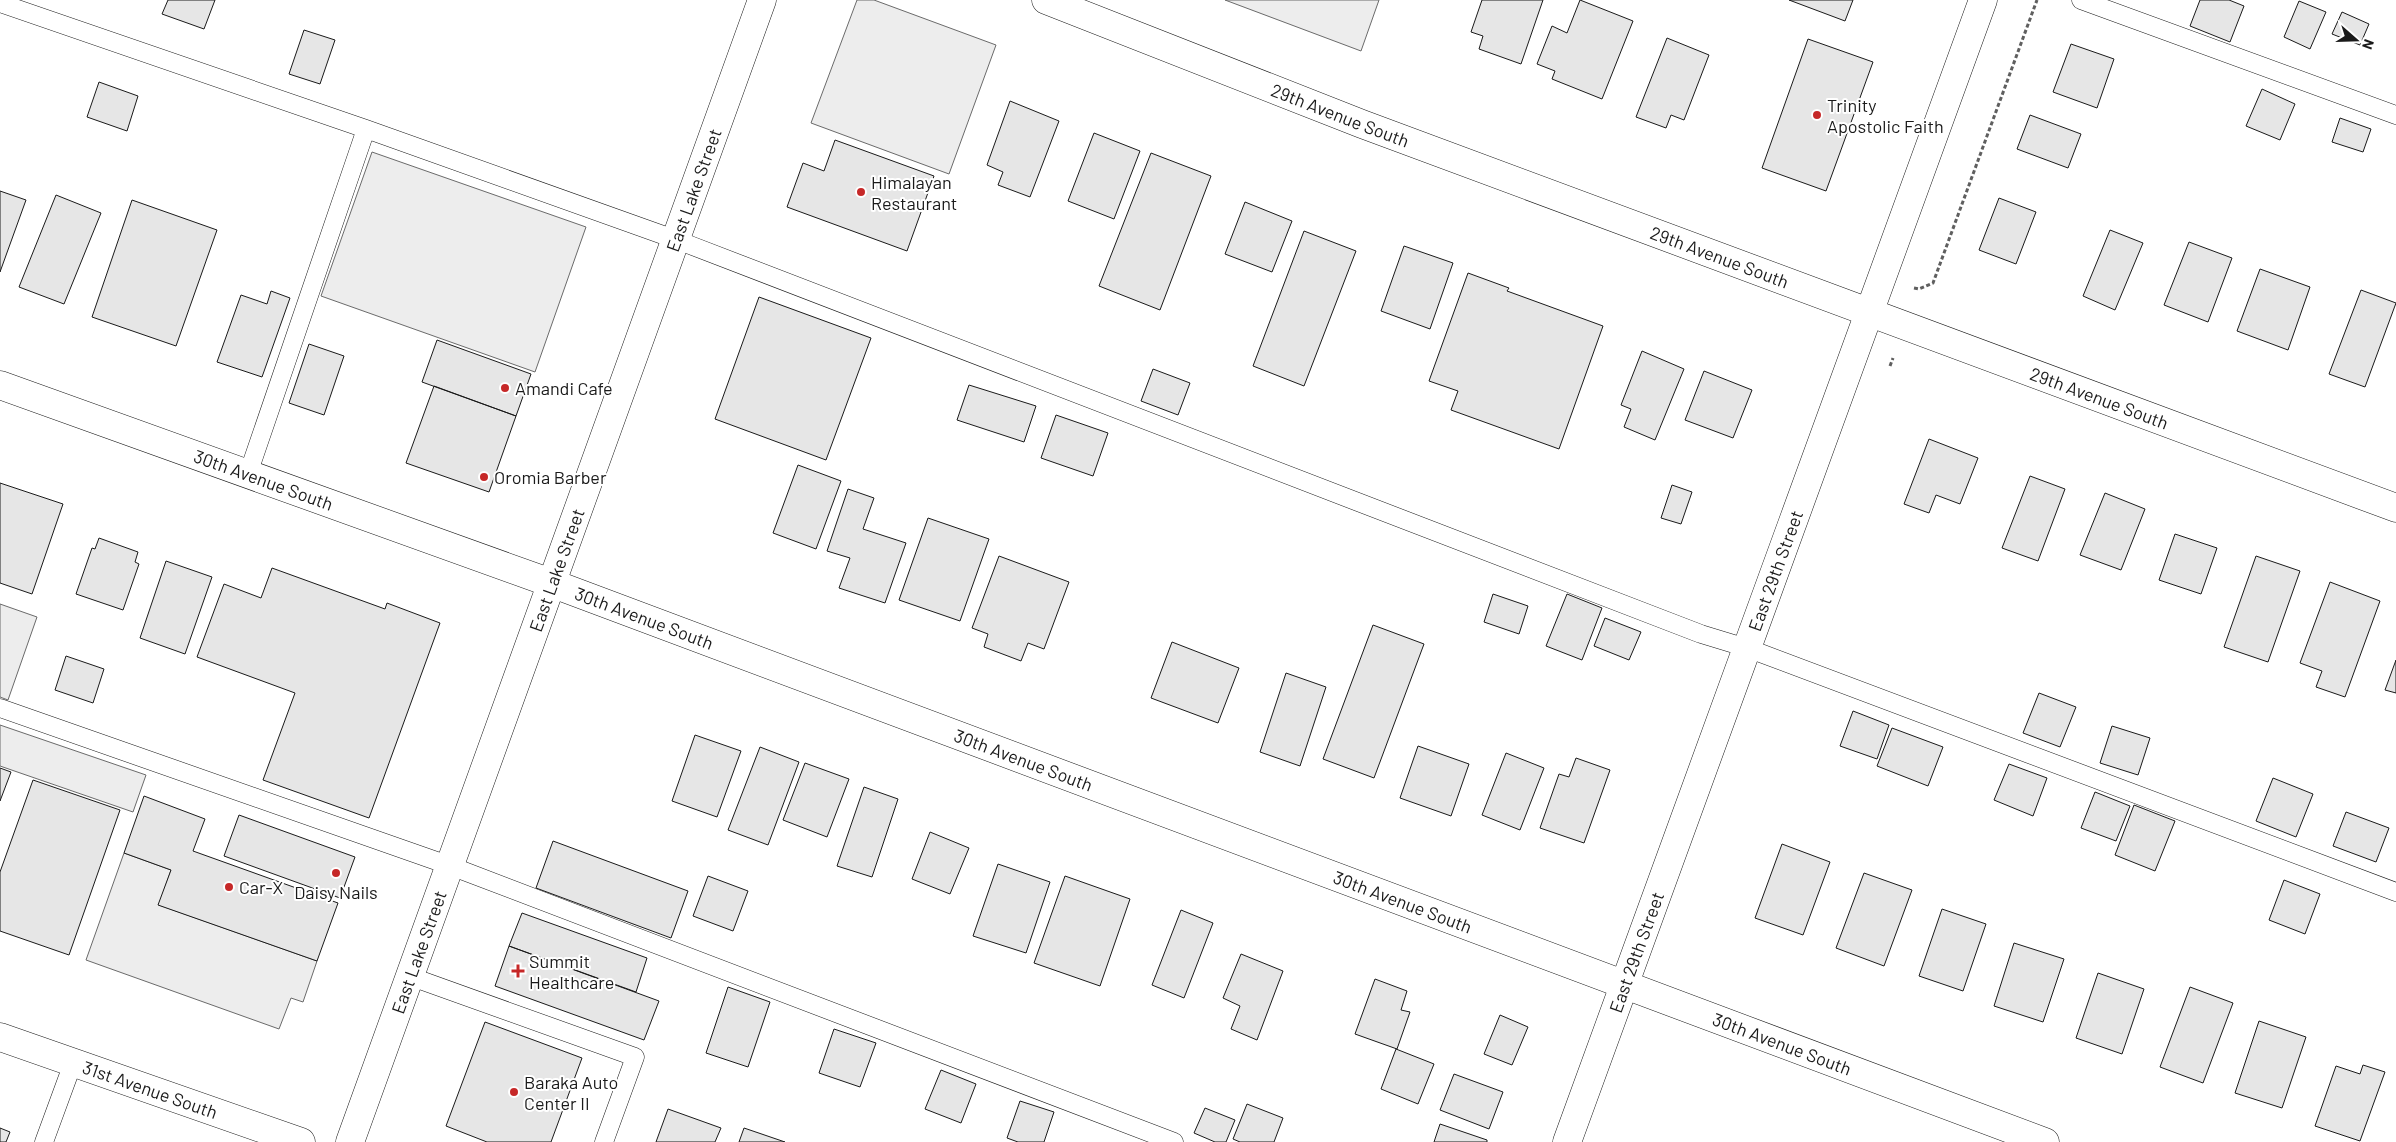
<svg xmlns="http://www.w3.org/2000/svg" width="2396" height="1142" font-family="Barlow,sans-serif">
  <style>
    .parking { fill: #ededed; stroke: #6a6a6a }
    .building { fill: #e6e6e6; stroke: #1a1a1a }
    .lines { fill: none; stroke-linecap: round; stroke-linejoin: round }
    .lane-casing { stroke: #1a1a1a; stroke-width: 19 }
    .street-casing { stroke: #1a1a1a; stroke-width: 29 }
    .secondary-casing { stroke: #1a1a1a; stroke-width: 29 }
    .primary-casing { stroke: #1a1a1a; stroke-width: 29 }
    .path { stroke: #5f5f5f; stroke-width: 3; stroke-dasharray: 4 2.5; stroke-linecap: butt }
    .lane { stroke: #fff; stroke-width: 18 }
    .street { stroke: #fff; stroke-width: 28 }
    .secondary { stroke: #fff; stroke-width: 28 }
    .primary { stroke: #fff; stroke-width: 28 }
    .poi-dot { fill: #c62828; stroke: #fff; stroke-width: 2 }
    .labels { text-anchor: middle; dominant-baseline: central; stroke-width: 4; stroke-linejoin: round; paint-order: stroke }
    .poi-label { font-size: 18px; fill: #1a1a1a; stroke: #fff; text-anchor: start }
    .street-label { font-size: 18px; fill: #1a1a1a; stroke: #fff }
  </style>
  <rect width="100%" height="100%" fill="#fff"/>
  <path class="parking" d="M857,0H874L996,45L949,174L811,123Z
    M1225,0H1379L1361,51Z
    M372,152L586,227L535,372L321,296Z
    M0,604L37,617L8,700L0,697Z
    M0,725L146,775L133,812L0,766Z
    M124,853L171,870L159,905L317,961L303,1002L291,998L279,1029L86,960Z"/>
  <path class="building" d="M168,0H215L204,29L162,14Z
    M1482,0H1543L1521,64L1479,49L1483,36L1471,32Z
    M1580,0L1633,21L1602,99L1552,79L1555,71L1537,64L1552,26L1567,33Z
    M1789,0H1853L1845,21Z
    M2200,0H2229L2244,6L2230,42L2190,26Z
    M2299,1L2326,12L2310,49L2284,37Z
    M2342,12L2369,24L2360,45L2332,34Z
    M304,30L335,40L320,84L289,74Z
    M1667,38L1709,55L1684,120L1671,115L1666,128L1636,117Z
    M1808,39L1873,62L1826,191L1762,168Z
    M2071,44L2114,59L2097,108L2053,92Z
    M99,82L138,96L127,131L87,117Z
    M2262,89L2295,104L2280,140L2246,126Z
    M1010,101L1059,121L1030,197L998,185L1003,172L987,165Z
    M2030,115L2081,134L2068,168L2017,149Z
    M2340,118L2371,129L2363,152L2332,142Z
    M1094,133L1140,151L1114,219L1068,201Z
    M835,140L934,176L907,251L787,207L803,163L824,171Z
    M1151,153L1211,176L1160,310L1099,286Z
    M0,191L26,200L0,272Z
    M56,195L101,213L64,304L19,287Z
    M1999,198L2036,212L2016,264L1979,250Z
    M132,200L217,230L176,346L92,317Z
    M1245,202L1292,221L1272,272L1225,254Z
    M2110,230L2143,243L2115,310L2083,296Z
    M1304,231L1356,251L1304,386L1253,366Z
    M2189,242L2232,258L2208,322L2164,305Z
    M1404,246L1453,263L1430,329L1381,311Z
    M2260,269L2310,287L2288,350L2237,331Z
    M1468,273L1509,288L1507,291L1603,326L1559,449L1451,410L1458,391L1429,381Z
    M2361,290L2396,303L2365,387L2329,374Z
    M271,291L290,298L262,377L217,362L241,295L267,304Z
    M759,297L871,338L826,460L715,419Z
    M437,340L531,374L516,416L422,382Z
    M309,344L344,356L324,415L289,403Z
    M1642,351L1684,369L1655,440L1624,427L1631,409L1621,405Z
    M1153,369L1190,383L1178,415L1141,401Z
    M1704,371L1752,390L1733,438L1685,420Z
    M969,385L1036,406L1024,442L957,420Z
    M434,386L516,416L489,492L406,463Z
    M1056,415L1108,433L1093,476L1041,458Z
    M1929,439L1978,458L1960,504L1936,495L1929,513L1904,504Z
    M798,465L841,481L816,549L773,533Z
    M2030,476L2065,489L2038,561L2002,548Z
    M0,483L63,504L32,594L0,583Z
    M1672,485L1692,492L1681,524L1661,518Z
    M848,489L874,498L863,529L906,543L885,603L839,588L850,558L827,551Z
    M2105,493L2145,509L2121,570L2080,555Z
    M928,518L989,539L960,621L899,600Z
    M2175,534L2217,548L2201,594L2159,580Z
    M99,538L138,552L135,562L139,564L123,610L76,594L92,548L95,549Z
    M999,556L1069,582L1044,649L1028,643L1021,661L984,647L988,634L972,628Z
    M2256,556L2300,571L2268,662L2224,647Z
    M166,561L212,577L185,654L140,638Z
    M272,568L385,609L387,603L440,623L369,818L263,780L295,693L197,657L224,584L261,598Z
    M2330,582L2380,601L2345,697L2316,687L2322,671L2300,663Z
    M1493,594L1528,606L1519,634L1484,622Z
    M1567,594L1602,608L1582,660L1546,646Z
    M1605,618L1641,632L1629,660L1594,646Z
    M1373,625L1424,644L1374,778L1323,759Z
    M1172,642L1239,668L1218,723L1151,698Z
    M66,656L104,669L93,703L55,690Z
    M2396,660V693L2385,690Z
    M1286,673L1326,687L1300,766L1260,752Z
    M2039,693L2076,707L2060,747L2023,733Z
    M1853,711L1889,725L1877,759L1840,746Z
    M2112,726L2150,738L2138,775L2100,763Z
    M1892,728L1943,747L1928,786L1877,766Z
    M695,735L741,751L717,817L672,801Z
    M1418,746L1469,764L1451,816L1400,798Z
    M760,747L799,762L768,845L728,830Z
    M1506,753L1544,768L1520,830L1482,815Z
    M1576,758L1610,770L1584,843L1540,828L1559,774L1569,777Z
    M805,763L849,779L827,837L783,820Z
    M2009,764L2047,778L2033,816L1994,800Z
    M0,768L11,772L0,801Z
    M2273,778L2313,794L2296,837L2256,821Z
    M33,780L120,810L69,955L0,931V872Z
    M864,787L898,799L872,877L837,866Z
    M2095,792L2130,806L2116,841L2081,828Z
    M144,796L205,819L193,851L338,903L317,961L158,905L171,870L124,853Z
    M2134,805L2175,821L2155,871L2115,855Z
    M2346,812L2389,828L2376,862L2333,846Z
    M239,815L355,857L340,898L224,856Z
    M930,832L969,848L950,894L912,879Z
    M553,841L688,891L671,938L536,888Z
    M1782,844L1830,862L1803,935L1755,918Z
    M998,864L1050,882L1026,953L973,936Z
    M1864,873L1912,890L1884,966L1836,948Z
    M708,876L748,891L733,931L693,916Z
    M1065,876L1130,899L1100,986L1034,963Z
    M2284,880L2320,894L2305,934L2269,920Z
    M1942,909L1986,924L1963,991L1919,976Z
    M1181,910L1213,923L1184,998L1152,985Z
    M522,913L647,958L636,992L509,946Z
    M2014,943L2064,959L2043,1022L1994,1006Z
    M509,946L659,1001L644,1040L495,986Z
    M1241,954L1283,971L1257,1040L1231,1029L1240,1006L1223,998Z
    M2098,973L2144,989L2122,1054L2076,1038Z
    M1375,979L1407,991L1401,1010L1410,1012L1397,1049L1355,1034Z
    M728,987L770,1002L748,1067L706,1053Z
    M2190,987L2233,1003L2203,1083L2160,1067Z
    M1500,1015L1528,1027L1512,1065L1484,1054Z
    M2259,1021L2306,1037L2282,1108L2235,1093Z
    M485,1022L582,1058L551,1142H487L446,1126Z
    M834,1029L876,1043L860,1087L819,1073Z
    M1396,1049L1434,1064L1418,1104L1381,1089Z
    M2363,1065L2385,1072L2360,1141L2315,1126L2336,1066L2360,1074Z
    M941,1070L976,1084L961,1123L925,1109Z
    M1454,1074L1503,1092L1489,1129L1440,1110Z
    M1020,1101L1054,1112L1044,1142H1018L1007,1138Z
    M1247,1104L1283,1118L1274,1142H1240L1233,1139Z
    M1205,1108L1235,1120L1226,1142H1215L1194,1133Z
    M668,1109L721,1128L715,1142H656Z
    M1440,1124L1487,1140V1142H1434Z
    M0,1128L10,1132L6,1142H0Z
    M744,1128L785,1142H739Z"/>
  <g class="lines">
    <defs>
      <path id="lane" d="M2081,0L2396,115
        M0,3L366,129L677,240L1701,634L1747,648L2396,892
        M248,474L366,129
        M0,708L448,865L1174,1142
        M409,976L635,1057L604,1142
        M44,1142L73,1063"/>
      <g id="street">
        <path id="s1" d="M1046,0L1362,124L2396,508"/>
        <path id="s2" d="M0,385L551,583L2045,1142"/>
        <path id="s3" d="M1567,1142L1983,0"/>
      </g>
      <g id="secondary">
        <path id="s4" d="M0,1037L301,1142"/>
      </g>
      <g id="primary">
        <path id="s5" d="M350,1142L762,0"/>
      </g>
    </defs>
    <use href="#lane" class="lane-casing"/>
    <use href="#street" class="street-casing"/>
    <use href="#secondary" class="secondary-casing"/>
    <use href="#primary" class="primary-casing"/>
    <path class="path" d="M1914,288L1919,289L1933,283L2037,0
      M1890,366L1893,358"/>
    <use href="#lane" class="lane"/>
    <use href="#street" class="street"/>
    <use href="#secondary" class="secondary"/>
    <use href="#primary" class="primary"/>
  </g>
  <g class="poi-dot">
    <circle cx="1817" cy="115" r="5"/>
    <circle cx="861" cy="192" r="5"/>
    <circle cx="505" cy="388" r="5"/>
    <circle cx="484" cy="477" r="5"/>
    <circle cx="336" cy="873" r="5"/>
    <circle cx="229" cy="887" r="5"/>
    <path d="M515.5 963.5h5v5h5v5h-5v5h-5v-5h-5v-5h5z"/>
    <circle cx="514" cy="1092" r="5"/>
  </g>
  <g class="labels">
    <g class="poi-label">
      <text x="1827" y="105">Trinity<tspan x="1827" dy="21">Apostolic Faith</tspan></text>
      <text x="871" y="182">Himalayan<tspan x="871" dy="21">Restaurant</tspan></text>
      <text x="515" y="388">Amandi Cafe</text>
      <text x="494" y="477">Oromia Barber</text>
      <text x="239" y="887">Car-X</text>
      <text x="336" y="892" text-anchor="middle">Daisy Nails</text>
      <text x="529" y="961">Summit<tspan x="529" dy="21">Healthcare</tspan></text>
      <text x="524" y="1082">Baraka Auto<tspan x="524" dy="21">Center II</tspan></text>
    </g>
    <g class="street-label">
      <text stroke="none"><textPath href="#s1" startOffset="316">29th Avenue South</textPath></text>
      <text stroke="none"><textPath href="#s5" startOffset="1012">East Lake Street</textPath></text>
      <text stroke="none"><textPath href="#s1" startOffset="721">29th Avenue South</textPath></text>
      <text stroke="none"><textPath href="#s1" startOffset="1126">29th Avenue South</textPath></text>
      <text stroke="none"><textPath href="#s2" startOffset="280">30th Avenue South</textPath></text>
      <text stroke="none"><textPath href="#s5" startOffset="608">East Lake Street</textPath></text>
      <text stroke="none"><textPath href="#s3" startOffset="608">East 29th Street</textPath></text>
      <text stroke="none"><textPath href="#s2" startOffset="685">30th Avenue South</textPath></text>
      <text stroke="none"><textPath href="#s2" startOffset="1090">30th Avenue South</textPath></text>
      <text stroke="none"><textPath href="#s2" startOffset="1495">30th Avenue South</textPath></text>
      <text stroke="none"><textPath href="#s5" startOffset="202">East Lake Street</textPath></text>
      <text stroke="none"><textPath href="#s3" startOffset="202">East 29th Street</textPath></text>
      <text stroke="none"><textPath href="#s2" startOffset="1900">30th Avenue South</textPath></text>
      <text stroke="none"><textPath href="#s4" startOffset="159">31st Avenue South</textPath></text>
    </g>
  </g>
  <g transform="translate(2356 40) rotate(110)" stroke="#ffffff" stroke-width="4" paint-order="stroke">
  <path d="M0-4L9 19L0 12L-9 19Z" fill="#1a1a1a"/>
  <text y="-8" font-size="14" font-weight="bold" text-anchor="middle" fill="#1a1a1a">N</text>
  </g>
</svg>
